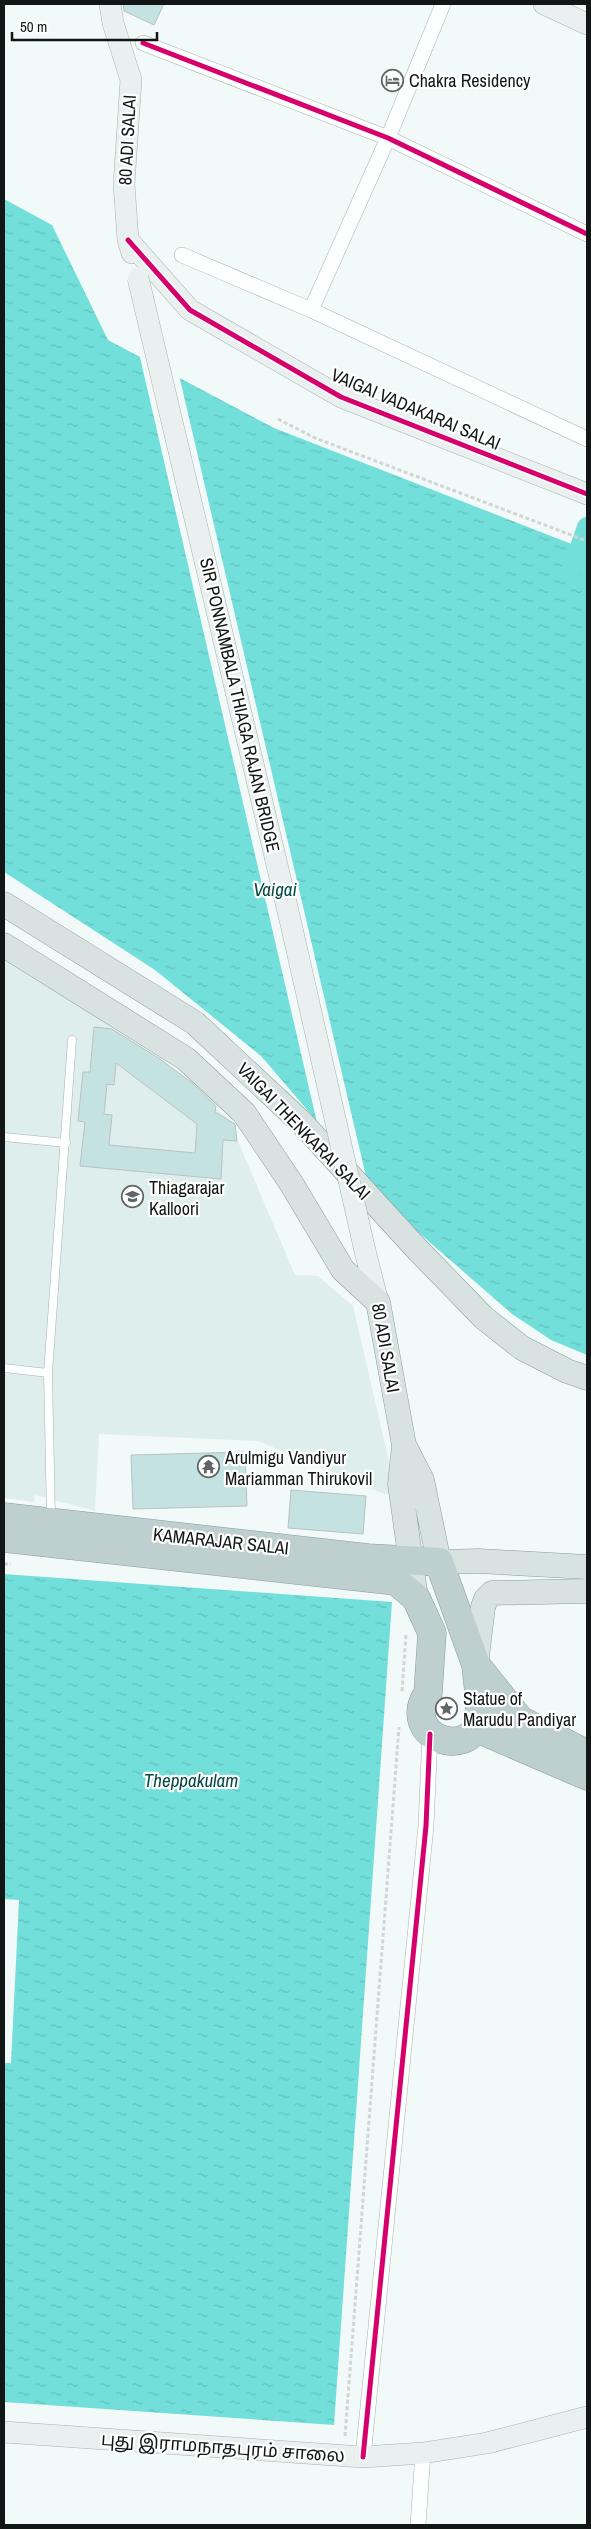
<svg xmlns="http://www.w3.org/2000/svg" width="591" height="2529" font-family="'Archivo Narrow','Noto Sans Tamil',sans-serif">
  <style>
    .built { fill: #deeeec }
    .water { fill: url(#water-ripples) }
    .pier { fill: #f2faf9 }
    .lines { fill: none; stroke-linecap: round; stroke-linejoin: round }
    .canal { stroke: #73dfda; stroke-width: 20 }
    .building { fill: #c4e2e1; stroke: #bbc1c0; fill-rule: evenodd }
    .lane-casing { stroke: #aab1b0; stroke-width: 9 }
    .street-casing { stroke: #aab1b0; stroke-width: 16 }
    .secondary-casing { stroke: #aab1b0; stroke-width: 22 }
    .primary-casing { stroke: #889e9d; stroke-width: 25 }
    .highway-casing { stroke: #889e9d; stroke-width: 29 }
    .path { stroke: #d2d5d4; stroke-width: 3; stroke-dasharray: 4 2.5; stroke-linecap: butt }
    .lane { stroke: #fdfefe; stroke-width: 8 }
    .street { stroke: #fdfefe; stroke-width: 15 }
    .secondary { stroke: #eaf0f0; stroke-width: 21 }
    .primary { stroke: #d7e2e1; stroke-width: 24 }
    .highway { stroke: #bdcfce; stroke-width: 28 }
    .secondary-bridge-casing { stroke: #aab1b0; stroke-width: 22; stroke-linecap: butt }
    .secondary-bridge { stroke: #eaf0f0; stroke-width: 21 }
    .cycleway-casing { stroke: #fff; stroke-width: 8 }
    .cycleway { stroke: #d6006c; stroke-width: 5 }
    .labels { text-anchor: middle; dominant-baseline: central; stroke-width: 4.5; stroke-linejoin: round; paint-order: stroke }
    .poi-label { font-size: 18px; fill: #121716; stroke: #fff; text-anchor: start }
    .street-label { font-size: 18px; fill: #121716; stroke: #fff }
    .water-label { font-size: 19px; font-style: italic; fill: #054946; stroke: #fff }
  </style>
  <defs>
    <pattern id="water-ripples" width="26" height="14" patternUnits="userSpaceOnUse" patternTransform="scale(1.25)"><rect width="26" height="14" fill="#73dfda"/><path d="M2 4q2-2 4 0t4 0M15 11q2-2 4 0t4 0" fill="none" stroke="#62bfba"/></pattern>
  </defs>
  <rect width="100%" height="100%" fill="#f2faf9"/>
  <path class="built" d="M4,958L102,1021L228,1118L295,1275L318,1276L353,1306L393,1478L392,1493L384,1494L258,1441L99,1434L95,1511L35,1495L34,1502L4,1498Z"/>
  <path class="water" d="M4,199L52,225L108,340L274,428L587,550V1355L551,1340L512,1314L394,1211L261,1056L155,970L4,872Z
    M4,1574L392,1602L334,2425L4,2402V2063H11L19,1900L4,1899Z"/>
  <path class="pier" d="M139,353L179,375L368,1185L318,1127Z"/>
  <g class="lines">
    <path class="canal" d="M571,572L587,527"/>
  </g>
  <path class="building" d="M123,4H164L154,25L124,11Z
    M94,1027L112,1029L160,1059L191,1082L216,1106L215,1112L235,1124L237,1141L223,1140L221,1179L80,1166L85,1122L78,1121L83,1072H90ZM116,1063L197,1124L195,1153L109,1145L112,1115L104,1114L107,1084L114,1085Z
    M245,1452L247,1506L133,1509L131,1455Z
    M291,1490L366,1496L363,1534L288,1528Z"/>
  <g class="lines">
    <defs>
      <path id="lane" d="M4,1137L66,1143
        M4,1368L48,1373
        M51,1517L48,1373L72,1040"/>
      <path id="street" d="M143,43L388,138L587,234
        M182,255L311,310L587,439
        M311,310L388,138L443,4
        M363,2457L426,1826L430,1734
        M418,2525L423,2453"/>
      <path id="secondary" d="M110,4L113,23L131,80L124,184L128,240L132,253
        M544,4L587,24
        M128,240L190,310L341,397L587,494
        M365,1251L378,1302
        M4,2432L363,2457L423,2453L487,2443L587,2417"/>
      <path id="primary" d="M4,904L195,1023L302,1123L416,1248L484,1318L522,1348L567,1371L587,1378
        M4,945L186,1059L244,1113L291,1183L343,1270L378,1302L404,1445L400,1484L416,1598
        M404,1445L422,1480L439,1562L479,1561L587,1567
        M476,1665L483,1607L486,1599L492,1593L587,1591"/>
      <path id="highway" d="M4,1517L368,1558L439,1562L476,1665L520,1720
        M4,1538L396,1581L416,1598L432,1633L428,1693C399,1737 470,1761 479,1720C482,1706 477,1680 476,1665
        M504,1712L587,1754
        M476,1728L587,1776"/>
    </defs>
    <use href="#lane" class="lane-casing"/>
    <use href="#street" class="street-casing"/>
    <use href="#secondary" class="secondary-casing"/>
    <use href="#primary" class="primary-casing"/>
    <use href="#highway" class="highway-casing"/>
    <path class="path" d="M278,419L315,438L587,541
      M4,1564H11
      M402,1691L406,1635
      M345,2436L399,1727"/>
    <use href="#lane" class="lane"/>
    <use href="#street" class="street"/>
    <use href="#secondary" class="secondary"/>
    <use href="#primary" class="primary"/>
    <use href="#highway" class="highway"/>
    <defs>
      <path id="secondary-bridge" d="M138,278L291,924L365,1251"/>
    </defs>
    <use href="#secondary-bridge" class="secondary-bridge-casing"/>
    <use href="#secondary-bridge" class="secondary-bridge"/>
    <defs>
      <path id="cycleway" d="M143,43L388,138L587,234
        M128,240L190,310L341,397L587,494
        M363,2457L426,1826L430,1734"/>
    </defs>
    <use href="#cycleway" class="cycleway-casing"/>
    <use href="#cycleway" class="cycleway"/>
  </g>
  <defs>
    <symbol id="hotel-ring" viewBox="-11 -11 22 22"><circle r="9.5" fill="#fff" stroke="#606665" stroke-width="1.5"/><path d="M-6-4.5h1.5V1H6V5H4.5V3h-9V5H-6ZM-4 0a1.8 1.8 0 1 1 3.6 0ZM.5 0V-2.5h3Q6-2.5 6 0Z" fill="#606665"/></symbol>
    <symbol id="university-ring" viewBox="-11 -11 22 22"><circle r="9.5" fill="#fff" stroke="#606665" stroke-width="1.5"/><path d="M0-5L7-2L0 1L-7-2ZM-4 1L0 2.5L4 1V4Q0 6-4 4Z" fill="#606665"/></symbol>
    <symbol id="temple-ring" viewBox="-11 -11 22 22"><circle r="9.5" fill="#fff" stroke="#606665" stroke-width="1.5"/><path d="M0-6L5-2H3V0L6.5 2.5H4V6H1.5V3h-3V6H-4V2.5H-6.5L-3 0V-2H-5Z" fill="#606665"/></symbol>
    <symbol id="sight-ring" viewBox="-11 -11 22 22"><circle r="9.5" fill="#fff" stroke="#606665" stroke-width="1.5"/><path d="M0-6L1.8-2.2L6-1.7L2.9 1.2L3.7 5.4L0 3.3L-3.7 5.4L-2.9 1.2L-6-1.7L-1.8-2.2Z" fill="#606665"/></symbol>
  </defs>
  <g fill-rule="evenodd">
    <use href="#hotel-ring" x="380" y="68" width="25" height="25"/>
    <use href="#university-ring" x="120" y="1184" width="25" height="25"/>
    <use href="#temple-ring" x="196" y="1454" width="25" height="25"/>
    <use href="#sight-ring" x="434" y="1696" width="25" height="25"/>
  </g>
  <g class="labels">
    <g class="poi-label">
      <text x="409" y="80">Chakra Residency</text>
      <text x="149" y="1187">Thiagarajar<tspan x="149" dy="21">Kalloori</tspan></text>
      <text x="225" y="1457">Arulmigu Vandiyur<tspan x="225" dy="21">Mariamman Thirukovil</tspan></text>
      <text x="463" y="1698">Statue of<tspan x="463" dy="21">Marudu Pandiyar</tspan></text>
    </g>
    <g class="street-label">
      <text transform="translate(127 140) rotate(-87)">80 ADI SALAI</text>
      <text transform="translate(416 409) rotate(23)">VAIGAI VADAKARAI SALAI</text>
      <text transform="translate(240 705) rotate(77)">SIR PONNAMBALA THIAGA RAJAN BRIDGE</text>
      <text transform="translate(304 1131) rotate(46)">VAIGAI THENKARAI SALAI</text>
      <text transform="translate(386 1348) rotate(80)">80 ADI SALAI</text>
      <text transform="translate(221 1541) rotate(6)">KAMARAJAR SALAI</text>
      <text transform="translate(223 2447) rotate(4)">புது இராமநாதபுரம் சாலை</text>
    </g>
    <g class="water-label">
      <text x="275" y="889">Vaigai</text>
      <text x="191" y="1780">Theppakulam</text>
    </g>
  </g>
  <rect width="591" height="2529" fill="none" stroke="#121716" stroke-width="10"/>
  <path d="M12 32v8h145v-8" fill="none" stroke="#121716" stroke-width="2.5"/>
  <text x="20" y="32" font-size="15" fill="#121716" stroke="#ffffff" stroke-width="4" paint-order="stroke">50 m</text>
</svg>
